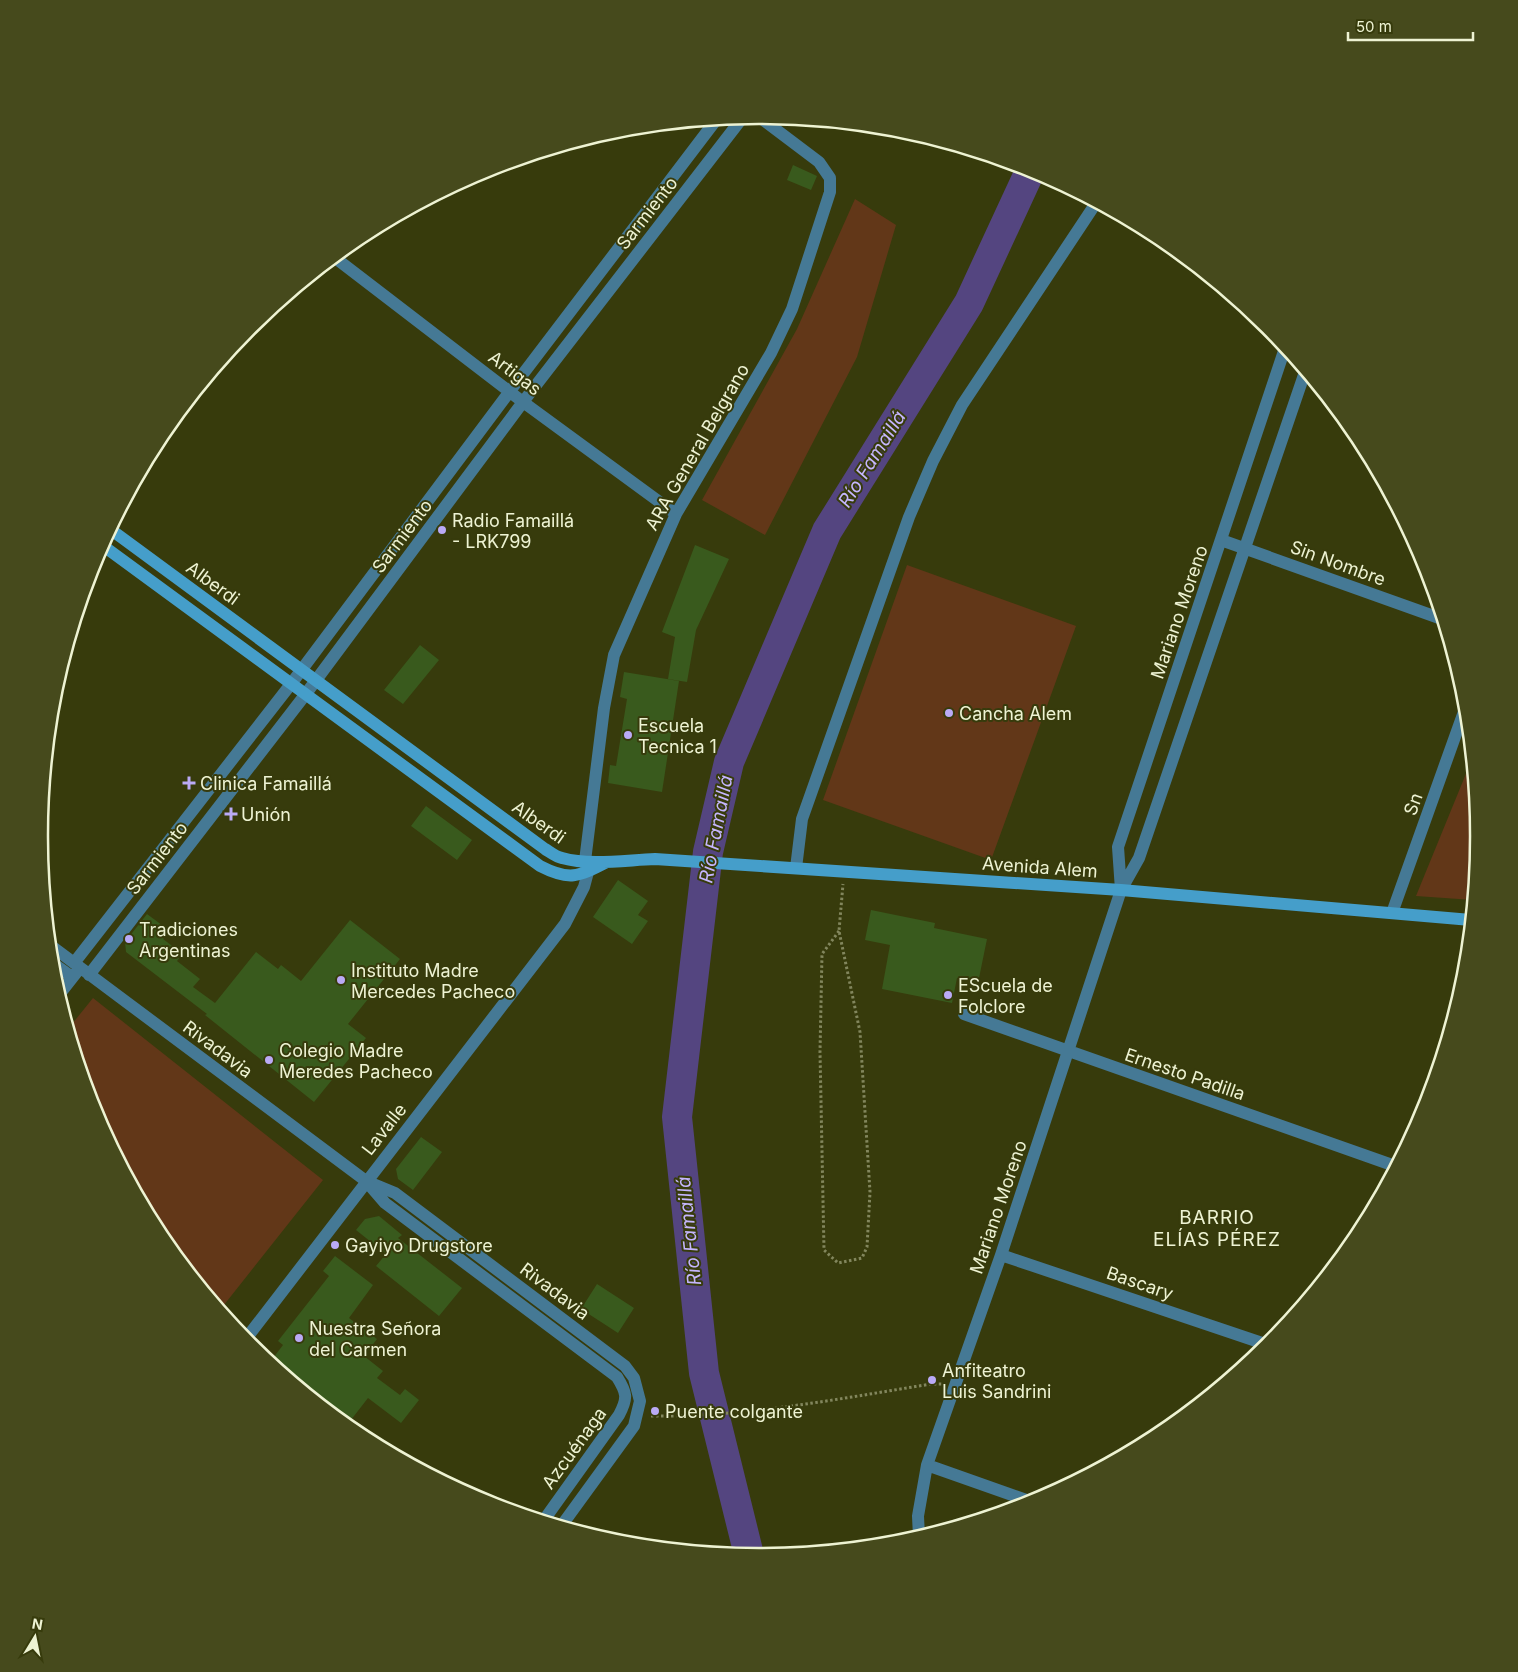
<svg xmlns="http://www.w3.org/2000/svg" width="1518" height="1672" font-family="Inter,sans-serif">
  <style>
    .green { fill: #623718 }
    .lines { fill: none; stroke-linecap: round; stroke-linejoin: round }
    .river { stroke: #544580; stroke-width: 30 }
    .building { fill: #395a1d }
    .path { stroke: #82865d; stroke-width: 3; stroke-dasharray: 2.5 2.5; stroke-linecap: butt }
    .street { stroke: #457995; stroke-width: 12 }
    .secondary { stroke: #459eca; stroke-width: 12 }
    .poi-dot { fill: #baaaf6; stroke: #373b0c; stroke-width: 2 }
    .labels { text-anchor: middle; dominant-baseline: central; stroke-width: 4; stroke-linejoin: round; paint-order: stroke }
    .street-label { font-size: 18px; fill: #eef3d3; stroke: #373b0c }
    .poi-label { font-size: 18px; fill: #eef3d3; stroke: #373b0c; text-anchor: start }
    .water-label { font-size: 19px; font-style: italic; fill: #c5b6fe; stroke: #373b0c }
    .neighbourhood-label { font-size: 19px; letter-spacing: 1px; fill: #eef3d3; stroke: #373b0c }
    .rim { fill: none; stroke: #eef3d3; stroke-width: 2.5 }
  </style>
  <rect width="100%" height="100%" fill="#373b0c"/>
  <path class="green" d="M855,199L896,225L857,357L765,535L702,500L797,329Z
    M907,565L1076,626L991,860L823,800Z
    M1472,759L1479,836L1473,900L1416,896Z
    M93,998L323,1180L220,1310L160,1236L93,1111L68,1029Z"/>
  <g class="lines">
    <path class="river" d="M749,1555L704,1373L677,1117L708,852L729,762L827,531L969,303L1031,169"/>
  </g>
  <path class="building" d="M793,165L817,176L811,190L787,180Z
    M695,545L729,559L696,630L687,682L668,679L675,637L662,632Z
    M420,645L439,660L403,704L384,690Z
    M624,672L679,681L662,792L608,783L610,765L616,766L627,699L620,697Z
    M426,806L472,840L457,860L411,826Z
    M618,880L648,901L638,915L648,921L632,944L593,917Z
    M871,910L935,923L934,928L987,939L978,983L957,978L952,1003L882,989L890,945L865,940Z
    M147,914L170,931L163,939L183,954L177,961L200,979L193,987L215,1003L256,952L278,969L281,965L301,981L350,920L400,959L348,1024L366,1038L314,1102L205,1015L207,1014L126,952L125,942Z
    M421,1137L442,1152L413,1190L398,1179L396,1169Z
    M379,1216L402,1235L398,1238L462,1288L439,1316L376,1266L386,1254L356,1230L365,1219Z
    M335,1256L373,1285L349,1318L377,1339L364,1356L383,1371L377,1378L400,1395L405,1389L419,1400L401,1423L368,1398L347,1425L270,1362L283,1345L278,1341L329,1276L323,1271Z
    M597,1284L634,1308L618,1333L581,1309Z"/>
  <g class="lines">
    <path class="path" d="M839,931L822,954L820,1052L824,1250L838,1263L862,1258L867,1247L870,1192L860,1032L839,931L843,884
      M651,1416C745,1417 838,1399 931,1384H942"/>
    <path class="street" d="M334,257L523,402L676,514
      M1221,540L1442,619
      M796,868L802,819L909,517L933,461L962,405L1096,203
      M1121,890L1118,847L1285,348
      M1392,913L1466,706
      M50,945L366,1181
      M51,962L72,977
      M74,963L291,684L510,391L716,120
      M89,975L305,695L523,402L743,117
      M58,996L80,968
      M964,1014L1395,1166
      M1001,1255L1268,1345
      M245,1340L565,924L584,887L588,872L585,861L604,708L614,655L676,514L771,353L792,309L830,192V178L819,162L758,116
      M927,1465L1032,1502
      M544,1520L619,1415C628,1398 627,1393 617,1377L385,1203L366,1181L395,1193L625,1366L634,1378L640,1401L634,1426L562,1525
      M919,1537L918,1516L927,1465L1001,1255L1121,890L1139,858L1305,372"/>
    <path class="secondary" d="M110,529L545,849C550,852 556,857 562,858C590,866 626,860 655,859L1121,890L1471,920
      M102,545L540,866C569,881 578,877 607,862"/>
  </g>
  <g class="poi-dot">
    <circle cx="442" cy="530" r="5"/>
    <circle cx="949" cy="713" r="5"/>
    <circle cx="628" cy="735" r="5"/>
    <path d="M186.5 775.5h5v5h5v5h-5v5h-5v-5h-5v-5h5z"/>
    <path d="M228.5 806.5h5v5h5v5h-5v5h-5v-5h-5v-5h5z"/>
    <circle cx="129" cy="939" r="5"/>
    <circle cx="341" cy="980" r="5"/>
    <circle cx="948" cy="995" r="5"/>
    <circle cx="269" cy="1060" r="5"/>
    <circle cx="335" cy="1245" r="5"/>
    <circle cx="299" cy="1338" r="5"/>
    <circle cx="932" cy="1380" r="5"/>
    <circle cx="655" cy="1411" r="5"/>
  </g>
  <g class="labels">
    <g class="street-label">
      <text transform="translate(647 213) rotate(-52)">Sarmiento</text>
      <text transform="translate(515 373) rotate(37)">Artigas</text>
      <text transform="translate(697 447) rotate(-60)">ARA General Belgrano</text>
      <text transform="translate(402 536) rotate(-53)">Sarmiento</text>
      <text transform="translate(1338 563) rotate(20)">Sin Nombre</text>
      <text transform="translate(213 583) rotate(36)">Alberdi</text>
      <text transform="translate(1179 612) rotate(-71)">Mariano Moreno</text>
      <text transform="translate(1413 804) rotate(-70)">Sn</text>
      <text transform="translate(539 822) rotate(35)">Alberdi</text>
      <text transform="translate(157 858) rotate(-52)">Sarmiento</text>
      <text transform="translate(1040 867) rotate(4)">Avenida Alem</text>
      <text transform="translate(218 1049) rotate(37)">Rivadavia</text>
      <text transform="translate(1185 1074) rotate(19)">Ernesto Padilla</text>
      <text transform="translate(384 1129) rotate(-52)">Lavalle</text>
      <text transform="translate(998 1207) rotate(-71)">Mariano Moreno</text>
      <text transform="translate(1140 1283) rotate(19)">Bascary</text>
      <text transform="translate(555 1291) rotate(37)">Rivadavia</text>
      <text transform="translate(574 1448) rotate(-54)">Azcuénaga</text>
    </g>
    <g class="poi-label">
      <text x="452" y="520">Radio Famaillá<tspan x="452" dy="21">- LRK799</tspan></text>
      <text x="959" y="713">Cancha Alem</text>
      <text x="638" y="725">Escuela<tspan x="638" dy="21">Tecnica 1</tspan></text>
      <text x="200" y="783">Clinica Famaillá</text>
      <text x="241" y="814">Unión</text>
      <text x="139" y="929">Tradiciones<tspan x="139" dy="21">Argentinas</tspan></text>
      <text x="351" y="970">Instituto Madre<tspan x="351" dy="21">Mercedes Pacheco</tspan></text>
      <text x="958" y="985">EScuela de<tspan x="958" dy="21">Folclore</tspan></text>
      <text x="279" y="1050">Colegio Madre<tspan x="279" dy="21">Meredes Pacheco</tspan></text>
      <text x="345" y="1245">Gayiyo Drugstore</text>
      <text x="309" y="1328">Nuestra Señora<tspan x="309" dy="21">del Carmen</tspan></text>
      <text x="942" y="1370">Anfiteatro<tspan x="942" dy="21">Luis Sandrini</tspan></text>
      <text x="665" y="1411">Puente colgante</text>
    </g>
    <g class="water-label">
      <text transform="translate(872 459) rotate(-58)">Río Famaillá</text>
      <text transform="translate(716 829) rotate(-79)">Río Famaillá</text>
      <text transform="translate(689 1231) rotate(-96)">Río Famaillá</text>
    </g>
    <g class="neighbourhood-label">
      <text x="1217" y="1217">BARRIO<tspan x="1217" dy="22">ELÍAS PÉREZ</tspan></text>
    </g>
  </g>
  <path d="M0 0H1518V1672H0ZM759 124H759A711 711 0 0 1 1470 835V837A711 711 0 0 1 759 1548H759A711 711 0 0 1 48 837V835A711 711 0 0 1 759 124Z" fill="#464a1c" fill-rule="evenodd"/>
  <path class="rim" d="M759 124H759A711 711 0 0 1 1470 835V837A711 711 0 0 1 759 1548H759A711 711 0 0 1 48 837V835A711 711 0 0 1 759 124Z"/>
  <g transform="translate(35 1637) rotate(10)" stroke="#373b0c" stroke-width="4" paint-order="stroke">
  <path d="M0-4L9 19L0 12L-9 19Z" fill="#eef3d3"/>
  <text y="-8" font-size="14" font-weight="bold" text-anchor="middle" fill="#eef3d3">N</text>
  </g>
  <path d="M1348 32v8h125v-8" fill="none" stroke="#eef3d3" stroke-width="2.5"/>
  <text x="1356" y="32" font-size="15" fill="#eef3d3" stroke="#373b0c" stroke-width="4" paint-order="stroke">50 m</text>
</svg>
